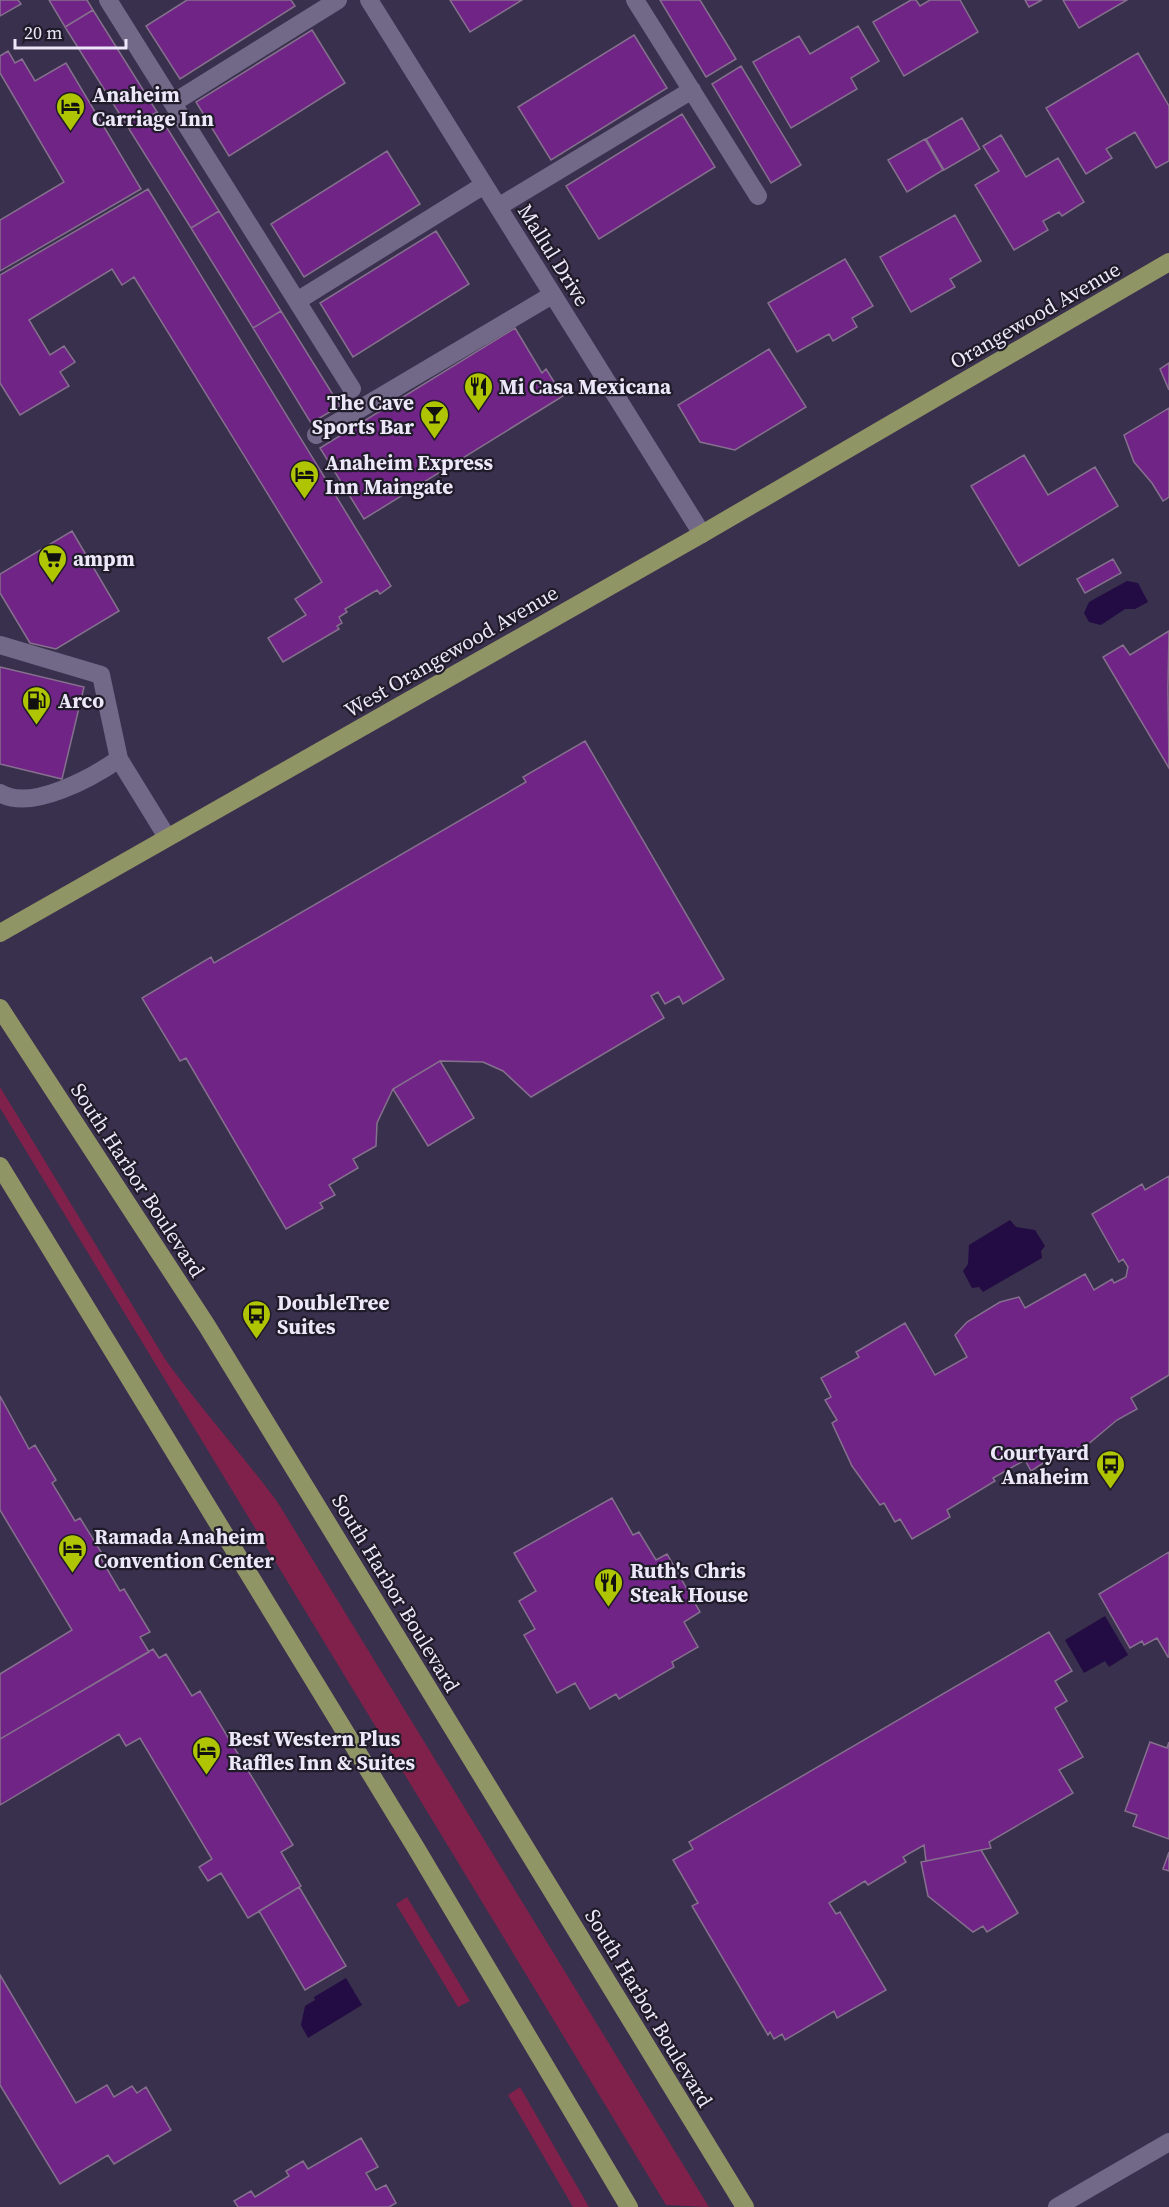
<svg xmlns="http://www.w3.org/2000/svg" width="1169" height="2207" font-family="'Source Serif 4',serif">
  <style>
    .green { fill: #80214c }
    .water { fill: #230b43 }
    .building { fill: #6f2486; stroke: #85708d; stroke-width: 1.5 }
    .lines { fill: none; stroke-linecap: round; stroke-linejoin: round }
    .minor { stroke: #726989; stroke-width: 18 }
    .major { stroke: #8f9565; stroke-width: 18 }
    .labels { text-anchor: middle; dominant-baseline: central; stroke-width: 4.5; stroke-linejoin: round; paint-order: stroke }
    .poi-label { font-size: 21px; font-weight: bold; fill: #ece8fa; stroke: #1f1b28; text-anchor: start }
    .street-label { font-size: 21px; fill: #ece8fa; stroke: #1f1b28 }
  </style>
  <rect width="100%" height="100%" fill="#39304d"/>
  <path class="green" d="M0,1087L165,1359C201,1409 242,1454 278,1503L709,2207L666,2205L0,1108Z
    M407,1897L470,2001L458,2007L396,1904Z
    M520,2087L589,2207H573L508,2095Z"/>
  <path class="water" d="M1127,581L1138,583L1148,602L1135,609H1125L1101,625L1089,622L1084,613L1089,602Z
    M1010,1220L1016,1227L1035,1230L1045,1246L1041,1251L1042,1258L983,1292L979,1287L972,1288L963,1271L968,1264L969,1245Z
    M1105,1616L1128,1655L1109,1667L1105,1661L1084,1673L1065,1640Z
    M346,1978L362,2005L308,2038L301,2025L305,2006L315,2000L314,1997Z"/>
  <path class="building" d="M0,0H18L21,4L0,16Z
    M49,0H87L93,10L65,27Z
    M187,0H291L295,6L180,79L146,26Z
    M450,0H522L470,32Z
    M660,0H700L736,59L706,77Z
    M911,0H916L920,6L930,0H960L978,32L904,76L873,22Z
    M1025,0H1042L1029,7Z
    M1063,0H1127L1079,28Z
    M93,10L157,112L129,129L65,27Z
    M858,26L879,61L851,78L857,89L791,128L753,62L799,36L810,54Z
    M312,30L345,83L229,156L196,102Z
    M634,35L667,88L551,160L518,107Z
    M8,51L15,63L22,59L35,81L66,63L141,189L0,271V220L64,182L0,73V56Z
    M1138,53L1169,106V161L1156,168L1135,132L1106,149L1112,158L1086,174L1046,108Z
    M741,66L801,165L771,183L712,84Z
    M157,112L219,211L191,228L129,129Z
    M682,114L715,167L599,239L566,186Z
    M962,118L980,149L944,170L926,139Z
    M1001,135L1026,177L1058,158L1084,202L1062,216L1059,212L1043,221L1048,230L1014,250L975,185L999,171L983,146Z
    M925,139L943,170L907,192L888,160Z
    M387,151L420,204L304,277L271,224Z
    M148,189L391,586L380,594L377,590L345,609L347,612L339,617L342,623L337,626L339,629L283,662L268,638L306,615L295,599L322,582L134,277L122,285L112,269L29,320L50,355L64,346L75,362L60,372L69,386L20,415L0,383V275Z
    M219,211L281,311L253,328L191,228Z
    M955,215L981,261L950,279L955,287L911,312L880,257Z
    M436,231L469,284L353,357L320,303Z
    M845,259L873,306L852,318L857,327L833,341L829,334L797,352L768,303Z
    M281,311L340,406L311,423L253,328Z
    M515,328L542,373L546,369L563,396L364,519L320,448Z
    M769,349L806,407L735,450L700,442L678,405Z
    M1169,363V390L1160,369Z
    M1169,408V497L1163,501L1152,483L1134,462L1124,435Z
    M1024,455L1048,495L1095,467L1118,506L1019,566L971,486Z
    M72,531L119,611L56,649L30,643L0,593V574Z
    M1113,559L1121,573L1085,593L1077,579Z
    M1169,631L1168,688L1169,768L1103,657L1123,645L1130,655Z
    M0,667L84,687L62,779L0,764Z
    M585,741L724,979L683,1004L679,996L665,1004L658,992L651,996L664,1018L531,1097L503,1071L483,1062L440,1061L393,1089L377,1123L376,1146L353,1159L358,1168L329,1185L335,1195L320,1203L323,1208L286,1229L186,1058L180,1061L142,998L211,957L214,963L526,782L523,777Z
    M440,1061L474,1118L428,1146L393,1089Z
    M1169,1176V1375L1131,1398L1137,1409L1117,1420L1087,1445L1051,1458L1031,1471L1025,1460L993,1478L995,1481L947,1510L950,1517L912,1539L900,1519L895,1522L884,1503L880,1505L852,1466L832,1423L837,1420L825,1400L831,1397L821,1378L859,1357L856,1352L905,1323L935,1375L967,1357L955,1335L967,1322L1000,1302L1019,1297L1025,1308L1085,1274L1094,1290L1112,1279L1114,1283L1126,1277L1128,1267L1123,1259L1119,1262L1092,1214L1142,1184L1145,1190Z
    M0,1396L29,1449L35,1445L56,1480L52,1483L75,1521L80,1518L103,1555L100,1557L120,1591L124,1589L150,1632L140,1637L149,1652L0,1739V1674L72,1630L0,1510Z
    M612,1498L633,1535L639,1532L656,1560L667,1554L700,1612L684,1622L698,1647L672,1662L674,1667L619,1699L616,1694L590,1709L575,1683L557,1693L524,1635L535,1629L519,1601L536,1591L514,1553Z
    M1169,1552V1657H1168L1157,1638L1144,1645L1142,1641L1130,1648L1099,1594Z
    M1049,1632L1072,1671L1055,1681L1067,1701L1055,1708L1083,1757L1059,1770L1073,1793L989,1842L991,1848L926,1861L924,1845L903,1857L906,1862L868,1885L865,1881L829,1903L836,1914L840,1912L886,1990L837,2018L834,2011L785,2040L782,2034L774,2039L770,2032L768,2035L692,1906L698,1903L673,1860L693,1849L689,1842Z
    M153,1649L159,1658L166,1654L192,1696L200,1691L293,1845L281,1852L301,1886L248,1918L221,1873L208,1881L199,1867L212,1859L140,1738L126,1746L119,1734L0,1805V1739Z
    M1150,1742L1167,1748L1169,1742V1839L1133,1826L1137,1815L1125,1811Z
    M981,1850L1018,1913L987,1932L983,1926L973,1932L928,1896L921,1862Z
    M1169,1852V1871L1163,1869Z
    M299,1887L346,1966L305,1990L259,1911Z
    M0,1975L76,2103L107,2085L114,2097L132,2086L137,2093L146,2087L171,2130L114,2164L108,2155L60,2184L0,2085Z
    M361,2138L378,2167L366,2173L376,2190L386,2185L396,2203L389,2207H238L234,2201L251,2191L255,2197L289,2176L286,2171L303,2161L308,2169Z"/>
  <g class="lines">
    <path class="minor" d="M108,0L352,389
      M369,0L702,534
      M635,0L758,196
      M173,103L338,0
      M498,207L692,90
      M297,301L484,185
      M316,435L552,295
      M0,645L101,675L119,759L167,837
      M0,793C31,812 93,777 119,759
      M1057,2207L1169,2142"/>
    <path class="major" d="M0,933L702,534L1169,262
      M0,1008L207,1326L745,2207
      M0,1166L416,1848L629,2207"/>
  </g>
  <defs>
    <symbol id="hotel-pin" viewBox="-11 -11 22 30"><path d="M0 17L-7.5 6A9.5 9.5 0 1 1 7.5 6Z" fill="#b0c501" stroke="#1f1b28"/><path d="M-6-4.5h1.5V1H6V5H4.5V3h-9V5H-6ZM-4 0a1.8 1.8 0 1 1 3.6 0ZM.5 0V-2.5h3Q6-2.5 6 0Z" fill="#111"/></symbol>
    <symbol id="restaurant-pin" viewBox="-11 -11 22 30"><path d="M0 17L-7.5 6A9.5 9.5 0 1 1 7.5 6Z" fill="#b0c501" stroke="#1f1b28"/><path d="M-5-6h1v4h1v-4h1v4h1v-4h1v5L-1.5 .5V6h-2V.5L-5-1ZM5-6V6H3V1.5H1.5Q1.5-4 5-6Z" fill="#111"/></symbol>
    <symbol id="bar-pin" viewBox="-11 -11 22 30"><path d="M0 17L-7.5 6A9.5 9.5 0 1 1 7.5 6Z" fill="#b0c501" stroke="#1f1b28"/><path d="M-6-5H6L.8 .8V4.5H3.5V6h-7V4.5H-.8V.8Z" fill="#111"/></symbol>
    <symbol id="supermarket-pin" viewBox="-11 -11 22 30"><path d="M0 17L-7.5 6A9.5 9.5 0 1 1 7.5 6Z" fill="#b0c501" stroke="#1f1b28"/><path d="M-6-5.5h2.5l.6 2H6L4.5 2H-2.5L-4.4-4H-6ZM-1.5 3.2a1.3 1.3 0 1 0 .1 0ZM3 3.2a1.3 1.3 0 1 0 .1 0Z" fill="#111"/></symbol>
    <symbol id="fuel-pin" viewBox="-11 -11 22 30"><path d="M0 17L-7.5 6A9.5 9.5 0 1 1 7.5 6Z" fill="#b0c501" stroke="#1f1b28"/><path d="M-5.5-6h7V0h2V4h1.3V-2.5L3-4.5l.8-.8L6-3V5H2.5V1h-1V6h-7ZM-4.2-4.7v3.2H.2V-4.7Z" fill="#111"/></symbol>
    <symbol id="bus-pin" viewBox="-11 -11 22 30"><path d="M0 17L-7.5 6A9.5 9.5 0 1 1 7.5 6Z" fill="#b0c501" stroke="#1f1b28"/><path d="M-5-6H5V4H4V6H2V4H-2V6H-4V4H-5ZM-3.5-4V0h7V-4ZM-3.5 1.2v1.5H-2V1.2ZM2 1.2v1.5H3.5V1.2Z" fill="#111"/></symbol>
  </defs>
  <g fill-rule="evenodd">
    <use href="#hotel-pin" x="54" y="90" width="33" height="45"/>
    <use href="#restaurant-pin" x="462" y="370" width="33" height="45"/>
    <use href="#bar-pin" x="418" y="398" width="33" height="45"/>
    <use href="#hotel-pin" x="288" y="458" width="33" height="45"/>
    <use href="#supermarket-pin" x="36" y="542" width="33" height="45"/>
    <use href="#fuel-pin" x="20" y="684" width="33" height="45"/>
    <use href="#bus-pin" x="240" y="1298" width="33" height="45"/>
    <use href="#bus-pin" x="1094" y="1448" width="33" height="45"/>
    <use href="#hotel-pin" x="56" y="1532" width="33" height="45"/>
    <use href="#restaurant-pin" x="592" y="1566" width="33" height="45"/>
    <use href="#hotel-pin" x="190" y="1734" width="33" height="45"/>
  </g>
  <g class="labels">
    <g class="poi-label">
      <text x="92" y="94">Anaheim<tspan x="92" dy="24">Carriage Inn</tspan></text>
      <text x="499" y="386">Mi Casa Mexicana</text>
      <text x="414" y="402" text-anchor="end">The Cave<tspan x="414" dy="24">Sports Bar</tspan></text>
      <text x="325" y="462">Anaheim Express<tspan x="325" dy="24">Inn Maingate</tspan></text>
      <text x="73" y="558">ampm</text>
      <text x="58" y="700">Arco</text>
      <text x="277" y="1302">DoubleTree<tspan x="277" dy="24">Suites</tspan></text>
      <text x="1089" y="1452" text-anchor="end">Courtyard<tspan x="1089" dy="24">Anaheim</tspan></text>
      <text x="94" y="1536">Ramada Anaheim<tspan x="94" dy="24">Convention Center</tspan></text>
      <text x="630" y="1570">Ruth's Chris<tspan x="630" dy="24">Steak House</tspan></text>
      <text x="228" y="1738">Best Western Plus<tspan x="228" dy="24">Raffles Inn &amp; Suites</tspan></text>
    </g>
    <g class="street-label">
      <text transform="translate(554 255) rotate(58)">Mallul Drive</text>
      <text transform="translate(1035 315) rotate(-30)">Orangewood Avenue</text>
      <text transform="translate(451 651) rotate(-30)">West Orangewood Avenue</text>
      <text transform="translate(138 1180) rotate(57)">South Harbor Boulevard</text>
      <text transform="translate(396 1593) rotate(59)">South Harbor Boulevard</text>
      <text transform="translate(649 2008) rotate(59)">South Harbor Boulevard</text>
    </g>
  </g>
  <path d="M15 39v9h111v-9" fill="none" stroke="#ece8fa" stroke-width="3"/>
  <text x="24" y="39" font-size="18" fill="#ece8fa" stroke="#1f1b28" stroke-width="4.5" paint-order="stroke">20 m</text>
</svg>
